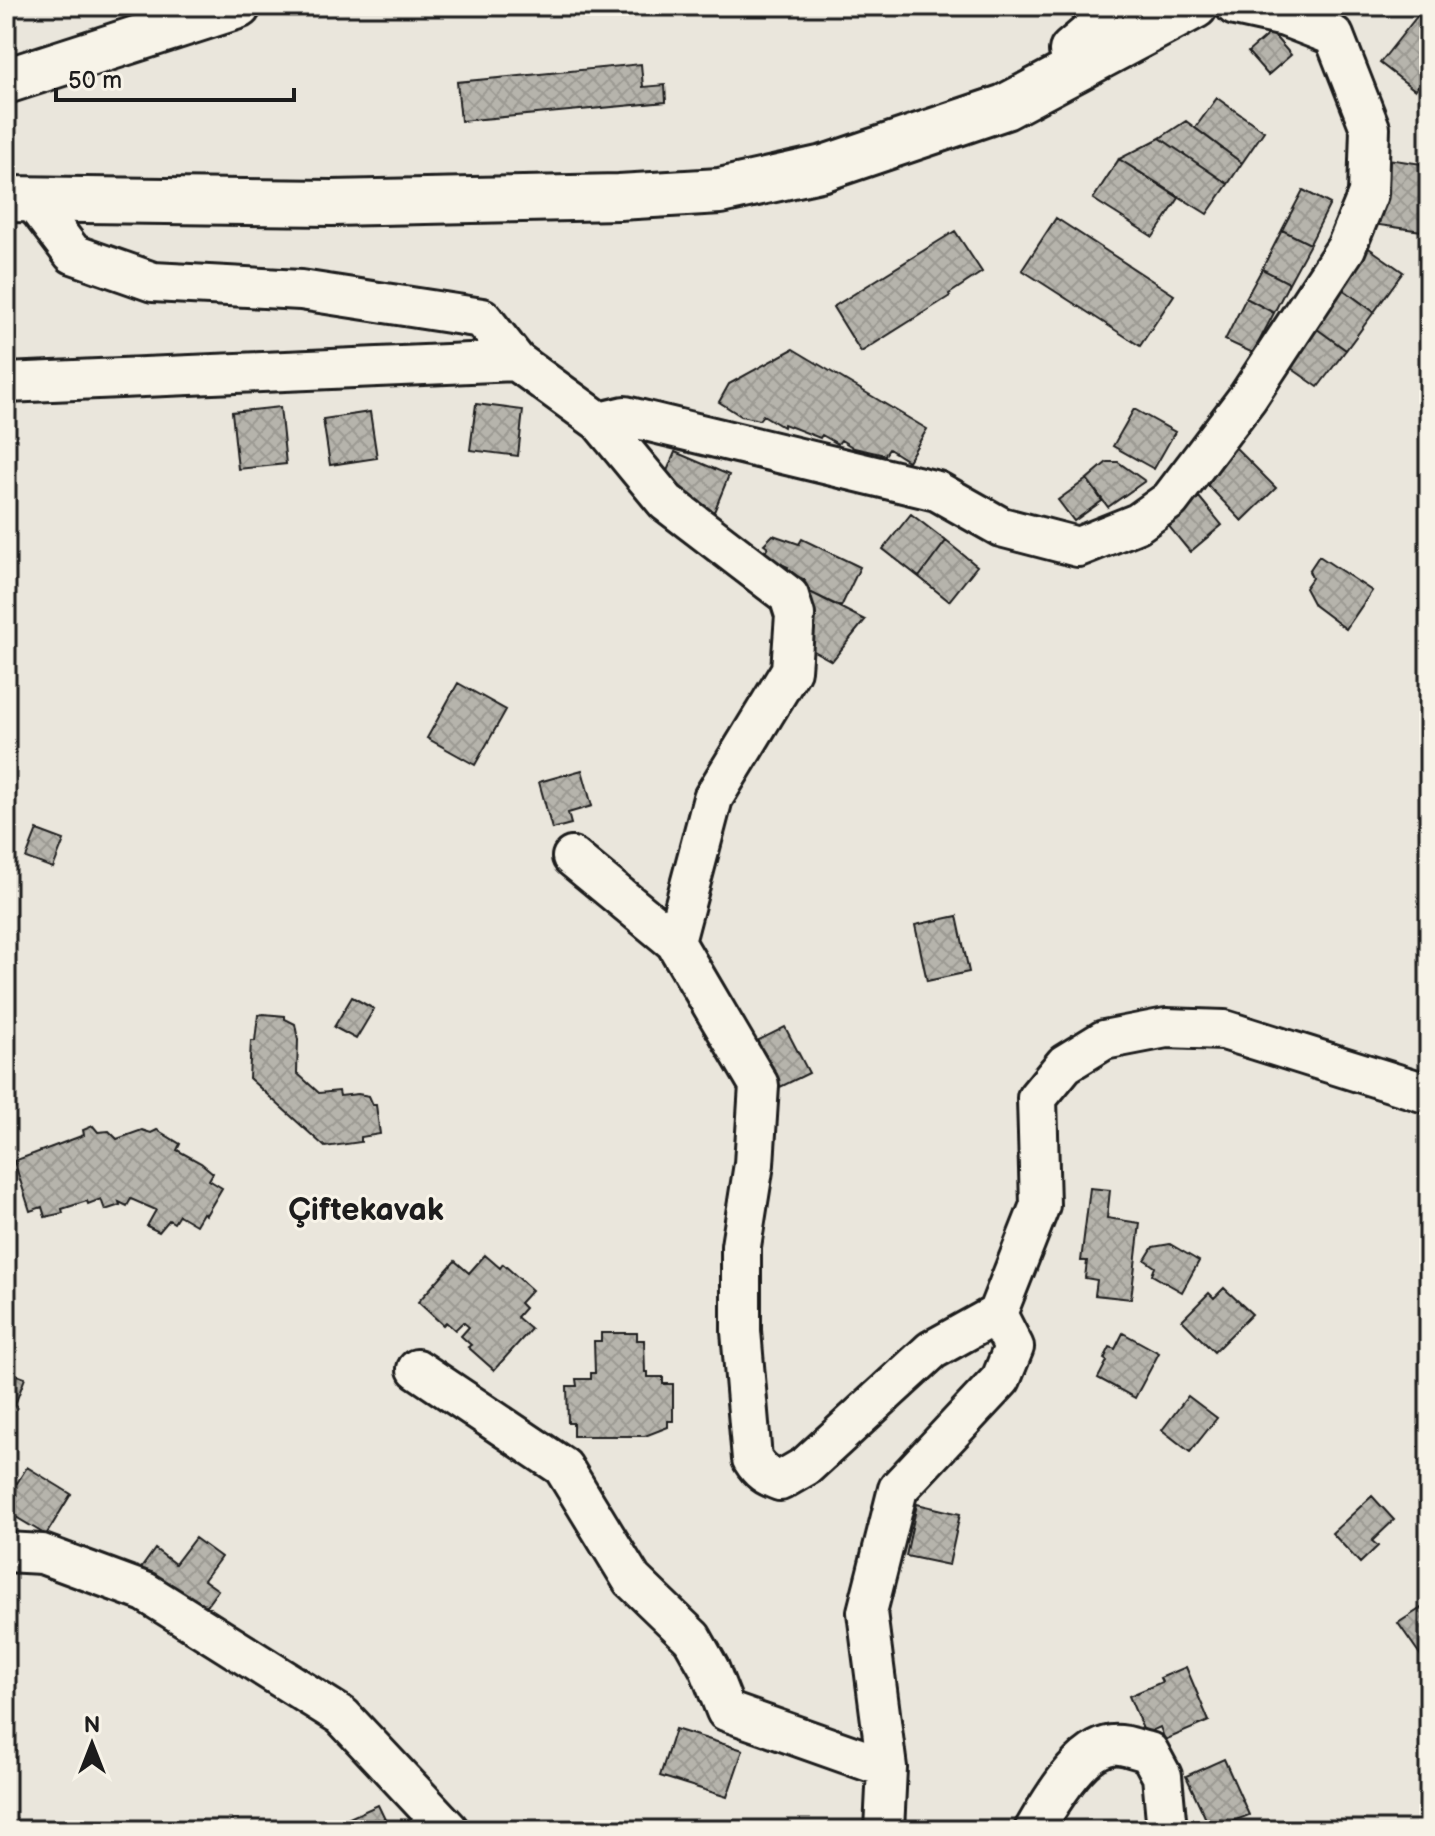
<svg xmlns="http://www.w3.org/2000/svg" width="1435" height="1836" font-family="'Balsamiq Sans',sans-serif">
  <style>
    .building { fill: url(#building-cross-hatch); stroke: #1c1c1c; stroke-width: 2 }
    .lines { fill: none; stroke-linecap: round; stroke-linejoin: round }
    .minor-casing { stroke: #1c1c1c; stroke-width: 44 }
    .secondary-casing { stroke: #1c1c1c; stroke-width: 50 }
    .trunk-casing { stroke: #1c1c1c; stroke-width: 50 }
    .minor { stroke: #f7f3e8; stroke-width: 38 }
    .secondary { stroke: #f7f3e8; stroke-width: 44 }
    .trunk { stroke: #f7f3e8; stroke-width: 44 }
    .labels { text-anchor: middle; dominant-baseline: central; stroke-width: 6; stroke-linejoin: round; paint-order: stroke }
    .district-label { font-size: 32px; font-weight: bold; fill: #1c1c1c; stroke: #f7f3e8 }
  </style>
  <defs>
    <pattern id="building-cross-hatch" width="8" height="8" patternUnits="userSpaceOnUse" patternTransform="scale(2)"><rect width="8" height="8" fill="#b6b4ac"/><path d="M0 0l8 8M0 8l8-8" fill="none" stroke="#9c9a93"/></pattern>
  </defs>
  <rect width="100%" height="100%" fill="#eae6dc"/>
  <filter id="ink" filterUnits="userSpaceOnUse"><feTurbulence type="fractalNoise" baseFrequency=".0125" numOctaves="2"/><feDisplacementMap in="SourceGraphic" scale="16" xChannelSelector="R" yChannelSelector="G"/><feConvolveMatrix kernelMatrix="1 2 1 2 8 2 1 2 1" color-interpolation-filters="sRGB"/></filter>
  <g filter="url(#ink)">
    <path class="building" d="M1418,15L1429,23V72L1415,90L1380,63Z
      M1271,32L1291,55L1268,75L1248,52Z
      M641,64L643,87L665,85L666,102L461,121L457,82Z
      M1217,98L1264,131L1242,163L1195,128Z
      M1186,121L1242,163L1228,184L1160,138Z
      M1160,138L1228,184L1207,214L1119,159Z
      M1381,158L1429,165L1422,231L1379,225L1388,171Z
      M1119,159L1179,198L1153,237L1093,199Z
      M1303,190L1330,204L1310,244L1282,230Z
      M1056,218L1174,295L1140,346L1022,270Z
      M1282,230L1310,244L1289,283L1262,269Z
      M955,231L982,272L949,294L950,296L861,352L833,307Z
      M1366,246L1403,272L1374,312L1337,285Z
      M1262,269L1289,283L1274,313L1246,298Z
      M1337,285L1374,312L1346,350L1309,323Z
      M1246,298L1274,313L1253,353L1225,340Z
      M1309,323L1346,350L1318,387L1281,361Z
      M793,349L927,429L908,461L889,449L885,455L854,448L841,440L838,444L822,435L820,438L784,424L783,427L763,415L759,420L741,416L719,402L729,384Z
      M476,404L523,410L518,456L470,450Z
      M280,407L286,464L238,469L232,412Z
      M1134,409L1175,432L1154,469L1113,446Z
      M370,412L377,458L330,465L323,419Z
      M1231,443L1276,488L1242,521L1198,475Z
      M675,452L729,475L714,512L659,490Z
      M1107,462H1118L1145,481L1108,507L1087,479Z
      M1087,479L1102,501L1074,521L1058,500Z
      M1199,497L1222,525L1190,552L1167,524Z
      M911,514L946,541L919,577L883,549Z
      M773,535L799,544L802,539L860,567L841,607L801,588L805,580L786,571L788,567L763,556L768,547L764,544Z
      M946,541L977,566L949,601L919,577Z
      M1319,556L1372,591L1346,629L1314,605L1305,588L1312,578L1309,571Z
      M808,591L865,620L832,661L805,646L799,613Z
      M458,683L506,710L475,765L427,738Z
      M582,770L592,806L568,813L571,824L552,829L539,782Z
      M37,830L64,840L53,868L26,858Z
      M957,916L969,972L927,981L915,925Z
      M352,997L374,1009L356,1039L334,1027Z
      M263,1014L285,1016V1019L295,1024L298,1040L297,1073L319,1093L339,1091L340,1096L358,1094L369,1096L373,1105H376L380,1134L361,1137V1142L325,1147L249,1078L251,1041H255L258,1015Z
      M785,1027L809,1073L770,1092L747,1046Z
      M93,1126L98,1132L109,1131L117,1139L142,1130L151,1133L157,1130L180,1144L177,1150L201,1163L213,1173L209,1180L222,1188L206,1215L203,1213L196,1225L179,1215L174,1223L169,1220L159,1232L147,1226L156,1210L131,1199L127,1206L119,1202L120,1205L105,1210L101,1199L88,1204L87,1201L62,1209L63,1213L45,1217L42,1207L30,1211L14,1161L84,1135L83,1130Z
      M1090,1188L1110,1190L1107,1218L1140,1223L1131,1299L1095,1295L1097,1280L1085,1278L1087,1261H1081Z
      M1170,1244L1199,1261L1182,1292L1152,1275L1155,1267L1145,1260L1153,1247Z
      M485,1255L500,1268L503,1264L532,1290L520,1303L525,1308L517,1317L531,1329L494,1370L468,1347L471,1345L461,1336L469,1327L463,1322L455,1330L446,1322L443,1325L418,1302L455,1261L469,1273Z
      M1224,1288L1252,1314L1214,1352L1182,1320L1209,1293L1214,1298Z
      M601,1333H637V1340H644L645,1372H648V1377H663V1384H673V1421H668V1427L645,1436H573V1423H568L567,1386H577L576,1379H591V1373H595L594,1341H601Z
      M1123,1333L1159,1353L1135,1398L1098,1378L1107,1361L1104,1359L1110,1347L1115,1349Z
      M6,1371L25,1378L9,1420L6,1419Z
      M1188,1396L1217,1418L1190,1452L1162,1430Z
      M27,1467L71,1494L46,1535L6,1511L12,1496L6,1492V1476L17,1483Z
      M1372,1496L1394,1520L1372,1541L1378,1546L1360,1563L1332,1533Z
      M917,1504L960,1514L949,1565L906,1556Z
      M195,1538L221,1557L204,1580L218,1590L197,1619L137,1574L155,1549L175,1564Z
      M1429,1603V1660L1426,1663L1398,1623Z
      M1186,1667L1209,1721L1165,1740L1160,1727L1145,1734L1129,1696L1162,1682L1160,1678Z
      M675,1729L743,1750L727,1797L660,1776Z
      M1224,1759L1249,1815L1211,1830L1186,1776Z
      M378,1805L390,1830H323Z"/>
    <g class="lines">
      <defs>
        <path id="minor" d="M30,197L73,254L153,282L301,290L482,318L516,361L600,422L666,502L789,596L795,615L791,670L713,798L675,942
          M6,383L516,361
          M600,422L625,416L937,491L1001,527L1078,547L1138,523L1170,500L1248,397L1346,248L1368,194L1370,128L1334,36L1285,17L1235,6
          M572,857L675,942L759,1085L754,1164L741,1246V1331L752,1459C760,1472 766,1476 780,1481L806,1466L932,1350L997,1314L1040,1205L1037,1098L1065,1064L1104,1040L1166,1028L1224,1030L1429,1094
          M417,1369L563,1467L632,1580L692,1638L709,1668L726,1711L887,1768
          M6,1552L42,1554L145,1592L342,1716L449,1830
          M884,1830L887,1768L867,1612L898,1489L1001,1379L1014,1347L997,1314
          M1034,1830C1049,1804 1080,1749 1112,1745C1123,1743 1138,1750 1149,1752L1162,1776L1167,1830"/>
        <path id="secondary" d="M1072,51L1125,6
          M6,199L332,203L619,197L720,191L824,168L1005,107L1195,6"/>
        <path id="trunk" d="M6,81L238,6"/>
      </defs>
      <use href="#minor" class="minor-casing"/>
      <use href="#secondary" class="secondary-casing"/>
      <use href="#trunk" class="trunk-casing"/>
      <use href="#minor" class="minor"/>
      <use href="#secondary" class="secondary"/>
      <use href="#trunk" class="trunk"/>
    </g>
  </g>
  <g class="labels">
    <g class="district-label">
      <text x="366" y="1210">Çiftekavak</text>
    </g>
  </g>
  <rect width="1435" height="1836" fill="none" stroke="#f7f3e8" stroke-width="32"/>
  <rect x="16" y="16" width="1403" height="1804" fill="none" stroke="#1c1c1c" stroke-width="3" filter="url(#ink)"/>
  <g transform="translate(92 1744)" stroke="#f7f3e8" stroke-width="6" paint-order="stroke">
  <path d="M0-6L14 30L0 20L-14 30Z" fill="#1c1c1c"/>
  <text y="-12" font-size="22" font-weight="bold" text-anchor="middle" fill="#1c1c1c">N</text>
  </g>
  <path d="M56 88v12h238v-12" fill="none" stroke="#1c1c1c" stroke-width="4"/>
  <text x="68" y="88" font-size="24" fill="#1c1c1c" stroke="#f7f3e8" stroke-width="6" paint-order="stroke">50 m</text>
</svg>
